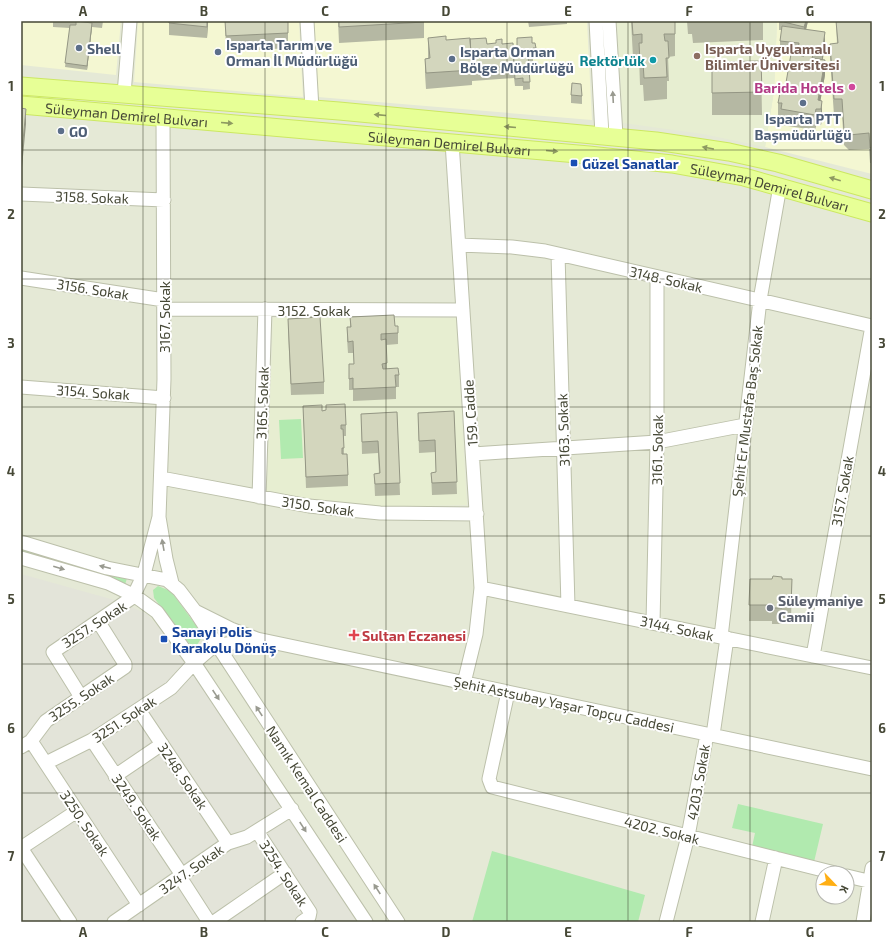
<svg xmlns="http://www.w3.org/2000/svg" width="893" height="943" font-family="'Exo 2',sans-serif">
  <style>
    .residential { fill: #e5e9d6; fill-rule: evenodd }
    .commercial { fill: #f4f7d2 }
    .industrial { fill: #e3e4d9 }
    .education { fill: #e7eed1 }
    .green { fill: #b1eaaf }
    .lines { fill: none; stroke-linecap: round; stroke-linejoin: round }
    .minor-casing { stroke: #bcc0aa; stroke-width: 15 }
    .major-casing { stroke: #cce862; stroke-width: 19 }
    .minor { stroke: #fff; stroke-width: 13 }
    .major { stroke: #e7ff96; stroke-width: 17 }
    .wall { fill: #b5b8a3 }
    .shaded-wall { fill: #949684 }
    .building { fill: #d3d6bd; stroke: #949684 }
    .oneway { fill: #999a90 }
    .oneway2 { fill: #8e9a61 }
    .grid { fill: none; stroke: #464836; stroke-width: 1; stroke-opacity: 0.55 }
    .service-dot { fill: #5c6f8a; stroke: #fff; stroke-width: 1.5 }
    .education-dot { fill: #8d6e63; stroke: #fff; stroke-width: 1.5 }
    .culture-dot { fill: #0f9aa8; stroke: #fff; stroke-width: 1.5 }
    .hotel-dot { fill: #d1479c; stroke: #fff; stroke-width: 1.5 }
    .transit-dot { fill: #1a4fb4; stroke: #fff; stroke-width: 1.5 }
    .worship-dot { fill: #6b7280; stroke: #fff; stroke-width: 1.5 }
    .health-dot { fill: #e0444e; stroke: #fff; stroke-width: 1.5 }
    .labels { text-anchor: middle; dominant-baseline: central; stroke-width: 4; stroke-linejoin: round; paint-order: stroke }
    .service-label { font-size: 14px; font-weight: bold; fill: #4e5e75; stroke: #fff; text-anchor: start }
    .education-label { font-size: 14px; font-weight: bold; fill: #785e54; stroke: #fff; text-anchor: start }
    .culture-label { font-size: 14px; font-weight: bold; fill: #0d838f; stroke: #fff; text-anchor: end }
    .hotel-label { font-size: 14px; font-weight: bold; fill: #b23c85; stroke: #fff; text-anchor: end }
    .street-label { font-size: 14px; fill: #464836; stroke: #fff }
    .transit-label { font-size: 14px; font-weight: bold; fill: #164399; stroke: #fff; text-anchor: start }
    .worship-label { font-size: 14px; font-weight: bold; fill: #5b616d; stroke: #fff; text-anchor: start }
    .health-label { font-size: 14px; font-weight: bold; fill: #be3a42; stroke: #fff; text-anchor: start }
    .neatline { fill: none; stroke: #464836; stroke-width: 1.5 }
    .grid-label { font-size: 13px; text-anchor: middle; font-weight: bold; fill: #464836 }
  </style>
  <rect width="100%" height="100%" fill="#f2f4e8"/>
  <path class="residential" d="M21,21H872V922H21ZM823,873H847V897H823Z"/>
  <path class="commercial" d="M21,21H121L116,75L21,65Z
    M138,21H299L303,97L134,82Z
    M314,21H587L592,120L318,97Z
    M777,21H872V174L765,147L774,91Z"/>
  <path class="industrial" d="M21,574L118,601L147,614L179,651L357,922H21Z"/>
  <path class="education" d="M617,21H777L774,91L765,147L703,134L623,123Z
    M273,318H456L467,505L379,507L338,503L267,492Z"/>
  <path class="green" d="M301,419L303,458L281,459L279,420Z
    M21,548L127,578L125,585L21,553Z
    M158,586L168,590L173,594L198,628L202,637L197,645L190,644L187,641L154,598L153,590Z
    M738,804L823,824L814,862L752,847L755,833L732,828Z
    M492,851L645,895L638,922H472Z"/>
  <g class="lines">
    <defs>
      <path id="minor" d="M307,21L312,109
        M596,21L602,135
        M609,21L616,136
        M124,94L130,21
        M452,142L481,588L476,634L464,683
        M21,194L164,200
        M459,245L512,247L545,251L872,326L813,656
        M558,254L568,606
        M21,278L164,300
        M164,309L463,310
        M21,387L164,398
        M473,454L657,442L745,425
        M161,478L309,506L380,513L477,514
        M259,497L265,309
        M159,517L164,379L163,117
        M21,542L107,568L167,580L179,590L195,611L398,922
        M21,558L108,583L135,596L157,612L194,663L366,922
        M481,588L872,668
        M195,611L231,629L257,639L872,769
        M653,623L657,442V277
        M721,637L760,300L780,186
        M508,692L489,779L492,787L835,873
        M81,697L53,652L133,597L144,574L159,517L166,559L172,583
        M139,710L228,843
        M713,735L727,638
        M92,740L182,875
        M31,741L139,905
        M21,747L31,741L46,721L125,667V664L98,621
        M46,763L92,740L171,688L194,663L210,649L216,646L255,639
        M115,776L162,744
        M257,831L310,912L309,917L302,922
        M21,848L70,922
        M21,848L77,811
        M847,876L872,882
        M180,877L209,922
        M114,922L228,843L247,837L292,809
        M214,922L285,873
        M666,922L688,836L707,734
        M762,922L776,858
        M863,922L872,868"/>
      <g id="major">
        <path d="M21,86L339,111L656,141L729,152L778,163L872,190"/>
        <path id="s1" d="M21,105L589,155L672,164L744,177L872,213"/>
      </g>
    </defs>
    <use href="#minor" class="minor-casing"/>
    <use href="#major" class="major-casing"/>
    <use href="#minor" class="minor"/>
    <use href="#major" class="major"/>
  </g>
  <path class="wall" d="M53,21H103L102,28L92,27L87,70L65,67L70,28L53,27Z
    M169,21H208L207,38L169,35Z
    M225,21H288V48L226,52Z
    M338,21H424V38L339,43Z
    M528,21H567V24L529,27Z
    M631,21H675V56L668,57L669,81H667V99L644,101L643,85H640L639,57H633Z
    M687,21H763V40L693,43L692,34H688Z
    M779,21H808L806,29L825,43L823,59L825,75L820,101L822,117L821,125L816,124L815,130L781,125V119L778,118V103L784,94L797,55L780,52V41L782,30H779Z
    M836,21H872V163H870L869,149L849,150L844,145L842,114L834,115L830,59V44H837Z
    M428,38L446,40L487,44H502L513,50H517V38L532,43H535L536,56H533V63H529L530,89L523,90V86H515L514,78L472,81V85L426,89L425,74V59L428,58Z
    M761,61L762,115H712V62Z
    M571,95L582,96V104L571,103Z
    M350,317L395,326H398V344L386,345L387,369L399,375V387H396V399L353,401V390H349V364H354L353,353H348L347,339V327H350Z
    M288,319L324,382V394L291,395L288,330Z
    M303,406L322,411L346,425V436H344V454L348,475V486L306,488Z
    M454,411L457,494L432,495L431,473L436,472L435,452L419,453L418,413Z
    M397,412L400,495L375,496L374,474L379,473L378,453L362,454L361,414Z
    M750,579H792L791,621H782V624H772V621H749Z"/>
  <path class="shaded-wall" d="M207,21H208L207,38Z
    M806,21H808L804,39V27Z
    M92,23V27L87,70V66Z
    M825,32V43L822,65V53Z
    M825,60V75L819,109L818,100Z
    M822,101V117L821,125V109Z
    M26,109V124L21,178V162Z
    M816,109V124L815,130V115Z"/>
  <path class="building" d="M76,21L92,23L87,66L65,63L70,25H76Z
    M169,21H207V27L169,23Z
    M225,21H288V33L226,36Z
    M339,21H424V22L339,27Z
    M632,21H675V34H664L665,41H668L669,58H666L667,77L644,78L643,62H640L639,43H642V34L633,35Z
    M784,21H806L804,27L784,22Z
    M836,21H872V147L870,148L869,133L849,135L844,130L842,99H834L830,44L838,43Z
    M782,26L825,32L822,53L809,52L808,54L804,53V56L797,55L799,43L780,41Z
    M446,36V40L470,38L472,70L426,73L425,59L430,58L428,38Z
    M532,37V43H535L536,48H533V55H528L530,82H523V78L515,79L513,50H517V38Z
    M486,38L487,44L496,43V40L502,39V44L513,43L514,66L472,69L470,39Z
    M804,53L813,55L812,58L825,60L818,100L822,101L821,109H816L815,115L781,109L782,103H778L780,93L784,94L791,54L804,56Z
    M761,61L762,92L712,93V62Z
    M572,83L581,84L582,96L571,95Z
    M21,108L26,109L21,162Z
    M394,315L395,326H398V333L381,334V340L386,339L387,363L382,364L383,369L398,368L399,375H395L396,387L353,389V378L349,379V364H354L353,341L348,342L347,327H351L350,317Z
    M320,317L324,382L291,384L288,319Z
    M345,404L346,425H341V429H343L344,448H342V454H347L348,475L306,477L303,406L322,405V411L326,410V405Z
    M454,411L457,482L432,483L431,473L436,472L435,440L419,441L418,413Z
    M397,412L400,483L375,484L374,474L380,473L378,441L362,442L361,414Z
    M773,576L782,577V579H792L791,606H782V608H772V605H749L750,579H772Z"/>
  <defs><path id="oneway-solid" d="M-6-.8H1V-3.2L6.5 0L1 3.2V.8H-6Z"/></defs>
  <g class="oneway">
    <use href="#oneway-solid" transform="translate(613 97) rotate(-93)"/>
    <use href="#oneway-solid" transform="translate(163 545) rotate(-100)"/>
    <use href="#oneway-solid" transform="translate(105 567) rotate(-166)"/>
    <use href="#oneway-solid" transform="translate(59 568) rotate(16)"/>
    <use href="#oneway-solid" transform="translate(216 695) rotate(56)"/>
    <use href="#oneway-solid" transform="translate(259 711) rotate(-123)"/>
    <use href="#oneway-solid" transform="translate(303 827) rotate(57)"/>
    <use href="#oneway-solid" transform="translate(377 889) rotate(-123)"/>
  </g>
  <g class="oneway2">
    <use href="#oneway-solid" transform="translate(380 115) rotate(-175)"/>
    <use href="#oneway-solid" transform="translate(227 123) rotate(5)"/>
    <use href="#oneway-solid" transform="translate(510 127) rotate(-175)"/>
    <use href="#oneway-solid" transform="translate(708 148) rotate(-170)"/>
    <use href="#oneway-solid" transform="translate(552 151) rotate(5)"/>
    <use href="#oneway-solid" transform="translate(835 179) rotate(-164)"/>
  </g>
  <path class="grid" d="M143,21V922M265,21V922M386,21V922M507,21V922M628,21V922M750,21V922M21,150H872M21,279H872M21,407H872M21,536H872M21,664H872M21,793H872"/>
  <g class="service-dot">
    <circle cx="79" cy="48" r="4"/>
    <circle cx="218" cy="52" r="4"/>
    <circle cx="452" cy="59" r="4"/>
    <circle cx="803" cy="103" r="4"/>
    <circle cx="61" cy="131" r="4"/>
  </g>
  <circle class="education-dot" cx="697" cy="56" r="4"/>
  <circle class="culture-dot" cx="653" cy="60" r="4"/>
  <circle class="hotel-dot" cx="852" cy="87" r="4"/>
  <g class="transit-dot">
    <rect x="570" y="159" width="8" height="8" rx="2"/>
    <rect x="160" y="635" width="8" height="8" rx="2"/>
  </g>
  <circle class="worship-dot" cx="770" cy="608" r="4"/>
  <path class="health-dot" d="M352 629h4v4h4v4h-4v4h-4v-4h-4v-4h4z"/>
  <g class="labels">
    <g class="service-label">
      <text x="226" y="44">Isparta Tarım ve<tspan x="226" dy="16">Orman İl Müdürlüğü</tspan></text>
      <text x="87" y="48">Shell</text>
      <text x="460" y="51">Isparta Orman<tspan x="460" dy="16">Bölge Müdürlüğü</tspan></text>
      <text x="803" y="118" text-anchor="middle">Isparta PTT<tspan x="803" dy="16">Başmüdürlüğü</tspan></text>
      <text x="69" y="131">GO</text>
    </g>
    <g class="education-label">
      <text x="705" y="48">Isparta Uygulamalı<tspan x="705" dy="16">Bilimler Üniversitesi</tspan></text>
    </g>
    <g class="culture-label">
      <text x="645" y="60">Rektörlük</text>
    </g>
    <g class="hotel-label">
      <text x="844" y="87">Barida Hotels</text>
    </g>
    <g class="street-label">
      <text stroke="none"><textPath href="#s1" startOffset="106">Süleyman Demirel Bulvarı</textPath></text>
      <text stroke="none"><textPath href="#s1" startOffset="430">Süleyman Demirel Bulvarı</textPath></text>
      <text stroke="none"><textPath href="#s1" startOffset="754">Süleyman Demirel Bulvarı</textPath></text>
      <text transform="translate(92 197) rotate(2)">3158. Sokak</text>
      <text transform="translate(666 279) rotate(13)">3148. Sokak</text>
      <text transform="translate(93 289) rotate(9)">3156. Sokak</text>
      <text x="314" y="310">3152. Sokak</text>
      <text transform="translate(164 317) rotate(-90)">3167. Sokak</text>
      <text transform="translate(93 392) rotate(4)">3154. Sokak</text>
      <text transform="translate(262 403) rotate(-88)">3165. Sokak</text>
      <text transform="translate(747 411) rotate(-83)">Şehit Er Mustafa Baş Sokak</text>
      <text transform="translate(470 413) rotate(-94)">159. Cadde</text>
      <text transform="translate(563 430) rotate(-92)">3163. Sokak</text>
      <text transform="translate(657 450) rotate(-89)">3161. Sokak</text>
      <text transform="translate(842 491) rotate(-80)">3157. Sokak</text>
      <text transform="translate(318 506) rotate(8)">3150. Sokak</text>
      <text transform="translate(94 624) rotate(-33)">3257. Sokak</text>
      <text transform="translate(677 628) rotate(12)">3144. Sokak</text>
      <text transform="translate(81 697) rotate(-34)">3255. Sokak</text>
      <text transform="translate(564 704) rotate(12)">Şehit Astsubay Yaşar Topçu Caddesi</text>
      <text transform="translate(124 719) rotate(-33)">3251. Sokak</text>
      <text transform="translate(183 776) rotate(56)">3248. Sokak</text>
      <text transform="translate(698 782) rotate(-80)">4203. Sokak</text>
      <text transform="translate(307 784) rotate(57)">Namık Kemal Caddesi</text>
      <text transform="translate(137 807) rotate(56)">3249. Sokak</text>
      <text transform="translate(85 823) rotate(56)">3250. Sokak</text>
      <text transform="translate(662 830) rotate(14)">4202. Sokak</text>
      <text transform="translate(191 869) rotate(-35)">3247. Sokak</text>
      <text transform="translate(284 873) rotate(57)">3254. Sokak</text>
    </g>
    <g class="transit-label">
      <text x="582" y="163">Güzel Sanatlar</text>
      <text x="172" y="631">Sanayi Polis<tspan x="172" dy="16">Karakolu Dönüş</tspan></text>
    </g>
    <g class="worship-label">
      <text x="778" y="600">Süleymaniye<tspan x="778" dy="16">Camii</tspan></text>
    </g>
    <g class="health-label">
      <text x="362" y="635">Sultan Eczanesi</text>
    </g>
  </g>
  <rect width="893" height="943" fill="none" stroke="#ffffff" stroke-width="44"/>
  <g transform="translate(835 885) rotate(115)"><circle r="19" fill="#ffffff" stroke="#b5b6af"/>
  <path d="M0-3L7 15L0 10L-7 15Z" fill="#ffaf14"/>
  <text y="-6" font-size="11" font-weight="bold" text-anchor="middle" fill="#464836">K</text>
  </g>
  <rect x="22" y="22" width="849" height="899" class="neatline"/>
  <g class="grid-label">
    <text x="83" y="16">A</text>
    <text x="204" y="16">B</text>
    <text x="325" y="16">C</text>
    <text x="446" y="16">D</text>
    <text x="568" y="16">E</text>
    <text x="689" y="16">F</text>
    <text x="810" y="16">G</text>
    <text x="11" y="91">1</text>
    <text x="882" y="91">1</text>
    <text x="11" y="219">2</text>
    <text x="882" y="219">2</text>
    <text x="11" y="348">3</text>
    <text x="882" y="348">3</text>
    <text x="11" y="476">4</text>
    <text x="882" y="476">4</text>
    <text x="11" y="604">5</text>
    <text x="882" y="604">5</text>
    <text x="11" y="733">6</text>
    <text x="882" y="733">6</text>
    <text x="11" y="861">7</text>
    <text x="882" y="861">7</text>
    <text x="83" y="937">A</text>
    <text x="204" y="937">B</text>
    <text x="325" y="937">C</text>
    <text x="446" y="937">D</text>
    <text x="568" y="937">E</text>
    <text x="689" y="937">F</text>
    <text x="810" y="937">G</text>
  </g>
</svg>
